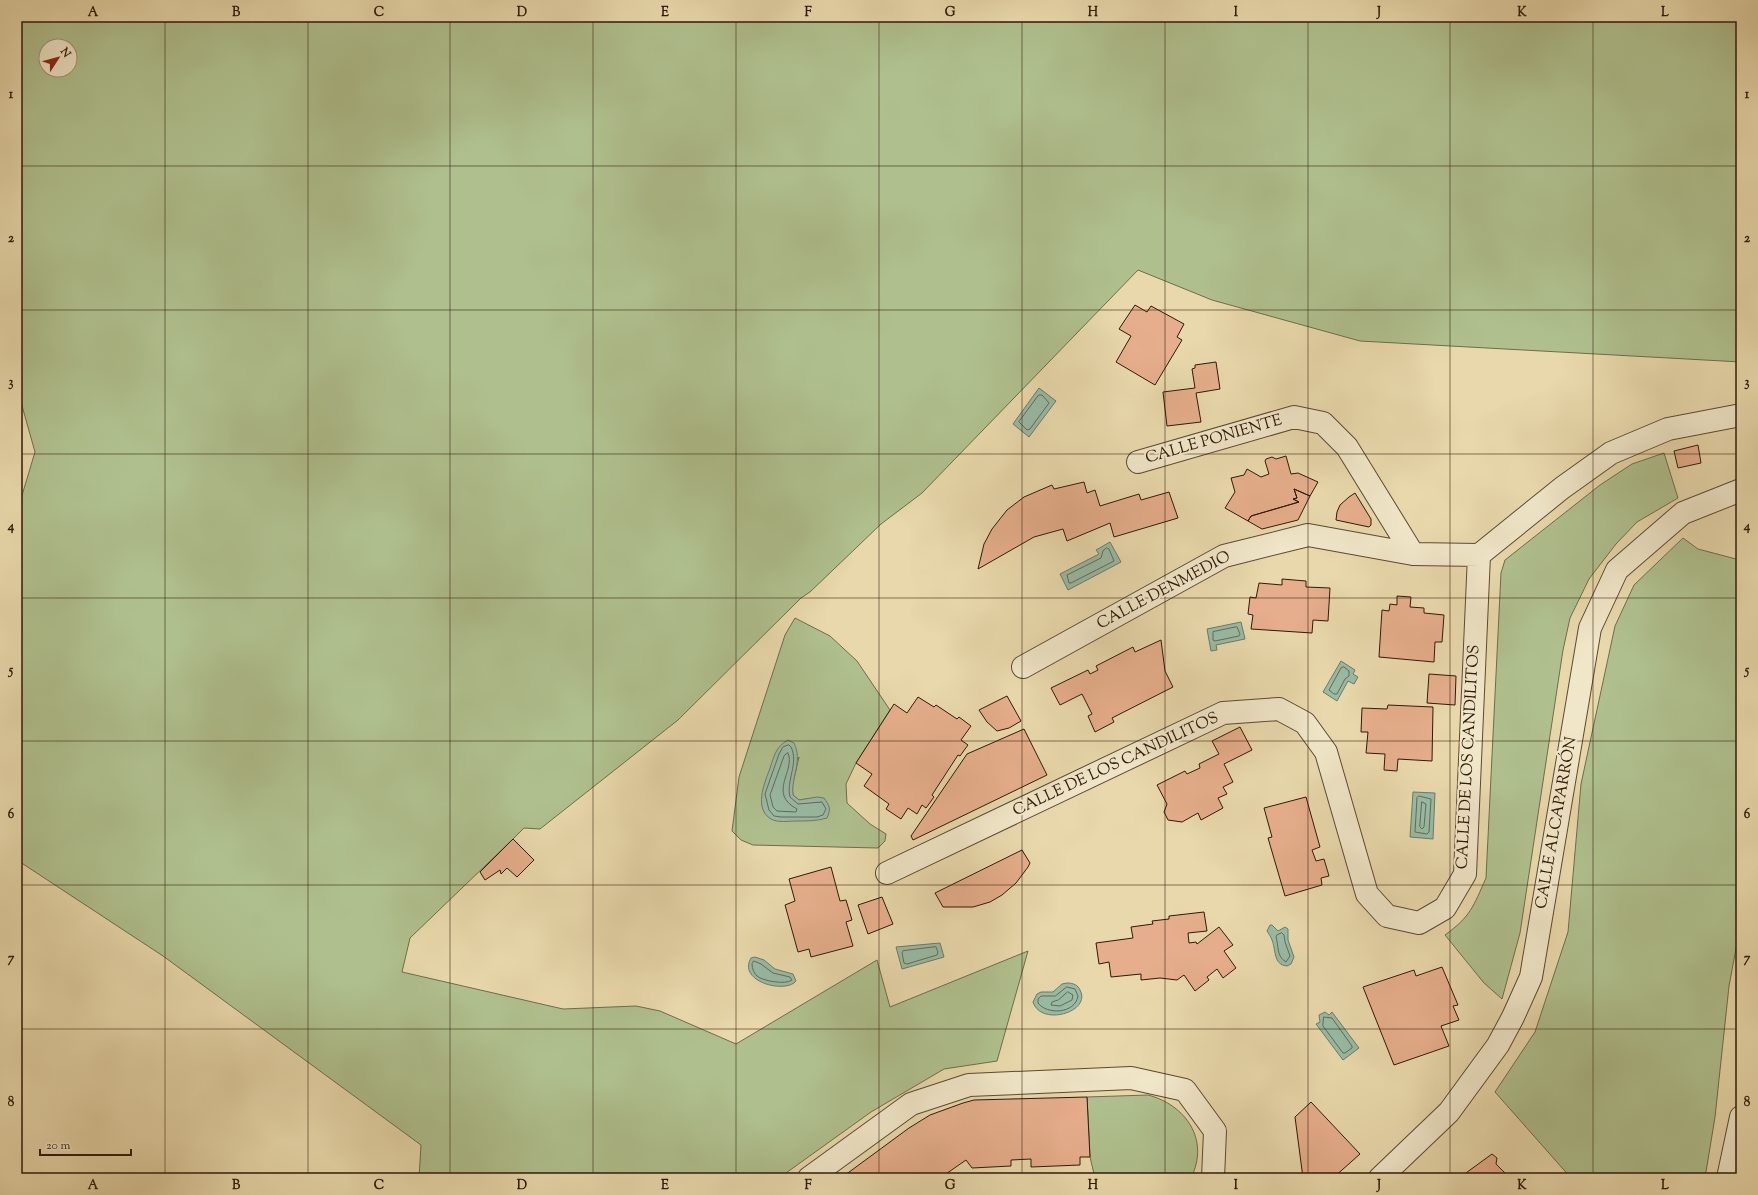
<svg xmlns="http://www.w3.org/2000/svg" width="1758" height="1195" font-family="'Sorts Mill Goudy',serif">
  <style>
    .green { fill: #afc08e; stroke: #6f6c4c; fill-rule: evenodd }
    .water { fill: #98bba5; stroke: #6e7a67 }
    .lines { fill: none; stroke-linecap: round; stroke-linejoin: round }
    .shore { stroke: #646a57; stroke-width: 1 }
    .building { fill: #e6ae8c; stroke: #2f1909 }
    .minor-casing { stroke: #5d4932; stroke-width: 24 }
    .minor { stroke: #f0e6c8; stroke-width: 22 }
    .grid { fill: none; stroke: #2f1909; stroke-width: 1; stroke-opacity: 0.55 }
    .labels { text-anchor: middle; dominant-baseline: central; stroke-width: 4; stroke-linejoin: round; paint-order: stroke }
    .street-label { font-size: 16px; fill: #2f1909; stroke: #f0e6c8 }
    .neatline { fill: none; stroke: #2f1909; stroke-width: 1.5 }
    .grid-label { font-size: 13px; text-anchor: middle; font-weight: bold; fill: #2f1909 }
  </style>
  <rect width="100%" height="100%" fill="#e8d8ab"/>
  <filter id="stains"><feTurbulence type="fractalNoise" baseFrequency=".005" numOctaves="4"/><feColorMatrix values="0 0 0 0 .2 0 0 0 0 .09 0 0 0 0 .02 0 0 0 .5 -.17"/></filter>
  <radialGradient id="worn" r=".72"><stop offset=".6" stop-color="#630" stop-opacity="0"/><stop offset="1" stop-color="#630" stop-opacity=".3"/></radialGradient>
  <path class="green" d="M17,17H1741V362L1360,341L1212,300L1138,270L922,493L881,524L810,592L801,598L678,720L540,829L524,828L513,839L410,938L402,972L563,1009L636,1006L660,1011L736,1044L877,960L890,1007L1028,951L997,1061L944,1069L871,1112L779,1178H419L421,1145L163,956L17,860V512L35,452L17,388ZM46,46H70V70H46Z
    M1664,453L1678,498L1637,522L1616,544L1589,579L1570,618L1563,650L1520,933L1502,999L1484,983L1445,935C1471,916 1473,907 1486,878L1501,573L1505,560L1600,485L1632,464Z
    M1683,538L1698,549L1736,559L1740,578H1741V922L1729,986L1715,1117L1705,1178H1571L1495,1092L1535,1032L1568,932L1581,784L1615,626L1634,585Z
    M795,618L830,636L857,661L890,710L856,763L846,784L847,803L870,824L886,834L885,841L878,848L753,845L741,840L732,831L739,777L785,635ZM799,757L792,787L793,795L799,800L807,799L765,812Z
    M1148,1095C1186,1105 1210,1140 1191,1178H1095L1090,1157L1087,1097Z"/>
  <path class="water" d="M1039,388L1056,401L1029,437L1013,424Z
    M1110,542L1121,562L1068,590L1060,574L1099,554L1096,550Z
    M1241,622L1245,639L1216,645L1217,650L1211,651L1207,629Z
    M1341,661L1355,670L1353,674L1358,677L1354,684L1348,681L1337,701L1323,692Z
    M788,740L794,743C803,762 791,776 793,795L799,800L817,797L824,798C830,806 831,809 827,818C817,821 807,821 796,821C789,821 778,823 771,819C754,809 764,784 769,771C774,757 775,747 788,740Z
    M1413,792L1435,793L1433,839L1410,837Z
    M1270,925H1272L1278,931L1285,927L1288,929V940L1294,957L1291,964L1287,966C1273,965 1276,949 1272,940C1271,937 1269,934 1267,931Z
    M940,943L944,957L902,969L896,947Z
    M755,957L764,960L775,969L793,974L796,981C786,994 737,982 751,958Z
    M1067,983C1073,983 1078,985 1080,990C1092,1012 1041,1027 1033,1002L1037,994L1041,992H1053L1062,984Z
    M1325,1012L1329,1015L1332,1012L1359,1048L1343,1060L1316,1024L1320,1022L1319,1015Z"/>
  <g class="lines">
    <path class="shore" d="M1039,395H1042L1049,403L1030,429L1027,430L1019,422Z
      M1107,548L1109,549L1114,561L1071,583H1069L1067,575L1101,558L1103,551Z
      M1237,627L1240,634L1239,636L1215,641L1213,640V632Z
      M1344,667L1349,671V676L1345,679L1337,694H1334L1329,690L1341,668Z
      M789,745L791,747C799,763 786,780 790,797L798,804L822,802L826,809L823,815L817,817H781L774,816L769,810L765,794L779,754L783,747Z
      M788,753C796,771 767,793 797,809L796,812L777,811L773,807L770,795L784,756Z
      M1419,796L1431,799L1429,832L1427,834L1415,832L1417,798Z
      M1422,802L1426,804L1424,827L1422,829L1420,827Z
      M1282,933L1284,935L1285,942L1290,956L1286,962C1276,956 1279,946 1276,937L1277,935Z
      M936,947L938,952L937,955L907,964L904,963L902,953L903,951Z
      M754,961L761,964L773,973L790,977L792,980C785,985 763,981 757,976C754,973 752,969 752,964Z
      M1067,987L1075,989L1078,996C1075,1014 1047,1015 1038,1003V999L1041,996H1055Z
      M1068,992L1073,995L1072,1000L1060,1006L1051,1005L1052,1002L1058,1000Z
      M1324,1017L1332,1018L1352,1046V1048L1345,1053H1343L1323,1026Z"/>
  </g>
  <path class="building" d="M1135,305L1147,312L1151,306L1184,324L1177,337L1182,340L1155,385L1116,362L1131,336L1119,329Z
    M1216,362L1220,389L1196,393L1201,422L1167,426L1163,392L1195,388L1192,369L1195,368V365Z
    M1698,445L1701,463L1678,468L1674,451Z
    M1286,456L1291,474L1298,473L1318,482L1310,496L1294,489L1297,498L1293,499L1299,502L1251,516L1248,521L1225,508L1235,492L1231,478L1244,475L1247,469L1261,477L1269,474L1265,461L1266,459L1272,457L1276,459Z
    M1084,482L1087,493L1095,490L1100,506L1139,494L1141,500L1169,492L1178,518L1114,537L1110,523L1067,541L1063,529L1034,537L978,569L984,544L992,529L1007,510L1024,497L1052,485L1054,489Z
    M1294,489L1310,496L1298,520L1262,529L1248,521L1251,516L1299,502L1293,499L1297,498Z
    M1355,493L1371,519V525L1369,527L1336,520L1337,512L1340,505L1349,497Z
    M1282,579L1306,581V587L1330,588L1328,621L1313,620L1312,633L1251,629L1253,615L1248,614L1250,597L1256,598L1259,583L1282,585Z
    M1397,596L1411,597L1410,607L1424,608V613L1444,615L1442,642H1435L1434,662L1379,657L1382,610L1389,611L1390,604L1397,605Z
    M1161,640L1165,671L1173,687L1112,718L1114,722L1095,732L1088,716L1092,714L1082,694L1060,705L1051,688L1088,670L1090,674L1098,670L1096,666L1133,647L1135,652Z
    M1429,674L1456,676L1455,705L1427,703Z
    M1007,696L1021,721L1009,728L997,731L987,722L979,710Z
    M918,697L934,707L936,705L957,719L959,717L971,726L961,740L968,745L960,756L958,755L932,795L934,797L926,808L922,805L917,814L908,808L901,819L886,809L889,804L864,786L872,774L856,763L894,704L907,713Z
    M1388,705L1433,707L1432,761L1398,759L1397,771L1384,770L1385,754L1366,753L1368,732H1361L1362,708L1387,709Z
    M1240,727L1252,750L1224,764L1233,782L1223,787L1227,794L1218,798L1223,808L1201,820L1198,813L1182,822L1168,820L1164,812L1167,804L1157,785L1185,771L1187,774L1200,768L1199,764L1219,754L1212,741Z
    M1024,729L1047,775L913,840L911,836L967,754Z
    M1306,797L1320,847L1312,850L1316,861L1324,859L1329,876L1321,878L1322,885L1285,896L1268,838L1272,837L1264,808Z
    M513,839L534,860L517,877L507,868L501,874L500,870L485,880L480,872Z
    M1022,850L1030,863L1028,867L1016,883L1002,895L990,902L973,907H943L935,893Z
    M831,867L840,901L846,900L852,920L846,922L853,946L811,957L809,949L798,952L785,905L795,901L789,879Z
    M882,897L893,924L868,934L858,905Z
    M1204,912L1207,931L1188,933L1189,943L1196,942L1197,944L1219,927L1233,945L1224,951L1236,968L1223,978L1217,969L1207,977L1209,980L1195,991L1184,975L1177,980L1160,978L1141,980V974L1111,977L1109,962L1099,964L1096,943L1133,938L1131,927L1153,924L1152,921L1169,919V916Z
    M1442,967L1458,1005L1453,1006L1459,1020L1441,1026L1449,1046L1394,1065L1363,987L1414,970L1416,976Z
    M1087,1097L1090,1157H1080V1165L1031,1167V1159L1011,1160V1166L972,1168L966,1160L943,1176L945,1178H841L909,1128L930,1115L963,1103L974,1100Z
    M1311,1102L1360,1154L1333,1178H1303L1295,1117Z
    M1492,1154L1497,1158L1496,1164L1510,1178H1459Z"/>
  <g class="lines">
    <defs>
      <path id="minor" d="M1138,462L1294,417L1323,423L1347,447L1413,554
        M1023,667L1224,556L1308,535L1413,554L1479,555
        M887,873L1223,713L1279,709L1305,723L1326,752L1367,894L1387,916L1419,923L1445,908L1465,874L1479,555L1562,488L1611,453L1668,429L1741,415
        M809,1178L911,1104L969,1085L1131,1078L1185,1090L1215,1131L1213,1178
        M1380,1178L1449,1112L1498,1045L1513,1017L1531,977L1590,628L1617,570L1683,513L1741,490
        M1728,1178L1741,1117"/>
    </defs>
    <use href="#minor" class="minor-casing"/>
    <use href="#minor" class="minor"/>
  </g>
  <path class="grid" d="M165,17V1178M308,17V1178M450,17V1178M593,17V1178M736,17V1178M879,17V1178M1022,17V1178M1165,17V1178M1308,17V1178M1450,17V1178M1593,17V1178M17,166H1741M17,310H1741M17,454H1741M17,598H1741M17,741H1741M17,885H1741M17,1029H1741"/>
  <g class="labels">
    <g class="street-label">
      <text transform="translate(1214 440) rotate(-16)">CALLE PONIENTE</text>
      <text transform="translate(1164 591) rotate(-28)">CALLE DENMEDIO</text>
      <text transform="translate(1469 757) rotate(-87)">CALLE DE LOS CANDILITOS</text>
      <text transform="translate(1116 765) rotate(-25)">CALLE DE LOS CANDILITOS</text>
      <text transform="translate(1557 823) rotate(-80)">CALLE ALCAPARRÓN</text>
    </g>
  </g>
  <rect width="1758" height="1195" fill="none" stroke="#e8d8ab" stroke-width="44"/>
  <g transform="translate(58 58) rotate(54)"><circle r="19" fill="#f0e6c8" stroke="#a3947c"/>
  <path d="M0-3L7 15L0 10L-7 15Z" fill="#8f2418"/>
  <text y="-6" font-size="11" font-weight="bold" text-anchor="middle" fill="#2f1909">N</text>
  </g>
  <path d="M40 1149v6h91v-6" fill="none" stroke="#2f1909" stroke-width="2"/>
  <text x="46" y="1149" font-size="12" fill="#2f1909" stroke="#f0e6c8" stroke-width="3" paint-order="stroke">20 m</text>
  <rect x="22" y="22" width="1714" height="1151" class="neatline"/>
  <g class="grid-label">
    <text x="93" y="16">A</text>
    <text x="236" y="16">B</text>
    <text x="379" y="16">C</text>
    <text x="522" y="16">D</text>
    <text x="665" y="16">E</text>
    <text x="808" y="16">F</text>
    <text x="950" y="16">G</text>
    <text x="1093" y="16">H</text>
    <text x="1236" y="16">I</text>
    <text x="1379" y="16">J</text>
    <text x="1522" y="16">K</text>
    <text x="1665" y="16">L</text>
    <text x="11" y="98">1</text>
    <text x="1747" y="98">1</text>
    <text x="11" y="242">2</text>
    <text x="1747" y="242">2</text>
    <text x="11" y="386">3</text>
    <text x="1747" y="386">3</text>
    <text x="11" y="530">4</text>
    <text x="1747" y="530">4</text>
    <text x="11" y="674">5</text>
    <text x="1747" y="674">5</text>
    <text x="11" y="818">6</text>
    <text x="1747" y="818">6</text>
    <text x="11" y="962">7</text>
    <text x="1747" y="962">7</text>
    <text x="11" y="1106">8</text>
    <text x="1747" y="1106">8</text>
    <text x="93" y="1189">A</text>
    <text x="236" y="1189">B</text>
    <text x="379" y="1189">C</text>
    <text x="522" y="1189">D</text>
    <text x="665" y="1189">E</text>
    <text x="808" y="1189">F</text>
    <text x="950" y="1189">G</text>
    <text x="1093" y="1189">H</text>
    <text x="1236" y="1189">I</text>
    <text x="1379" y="1189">J</text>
    <text x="1522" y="1189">K</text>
    <text x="1665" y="1189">L</text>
  </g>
  <rect width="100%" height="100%" filter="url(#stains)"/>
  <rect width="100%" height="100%" fill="url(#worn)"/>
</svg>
